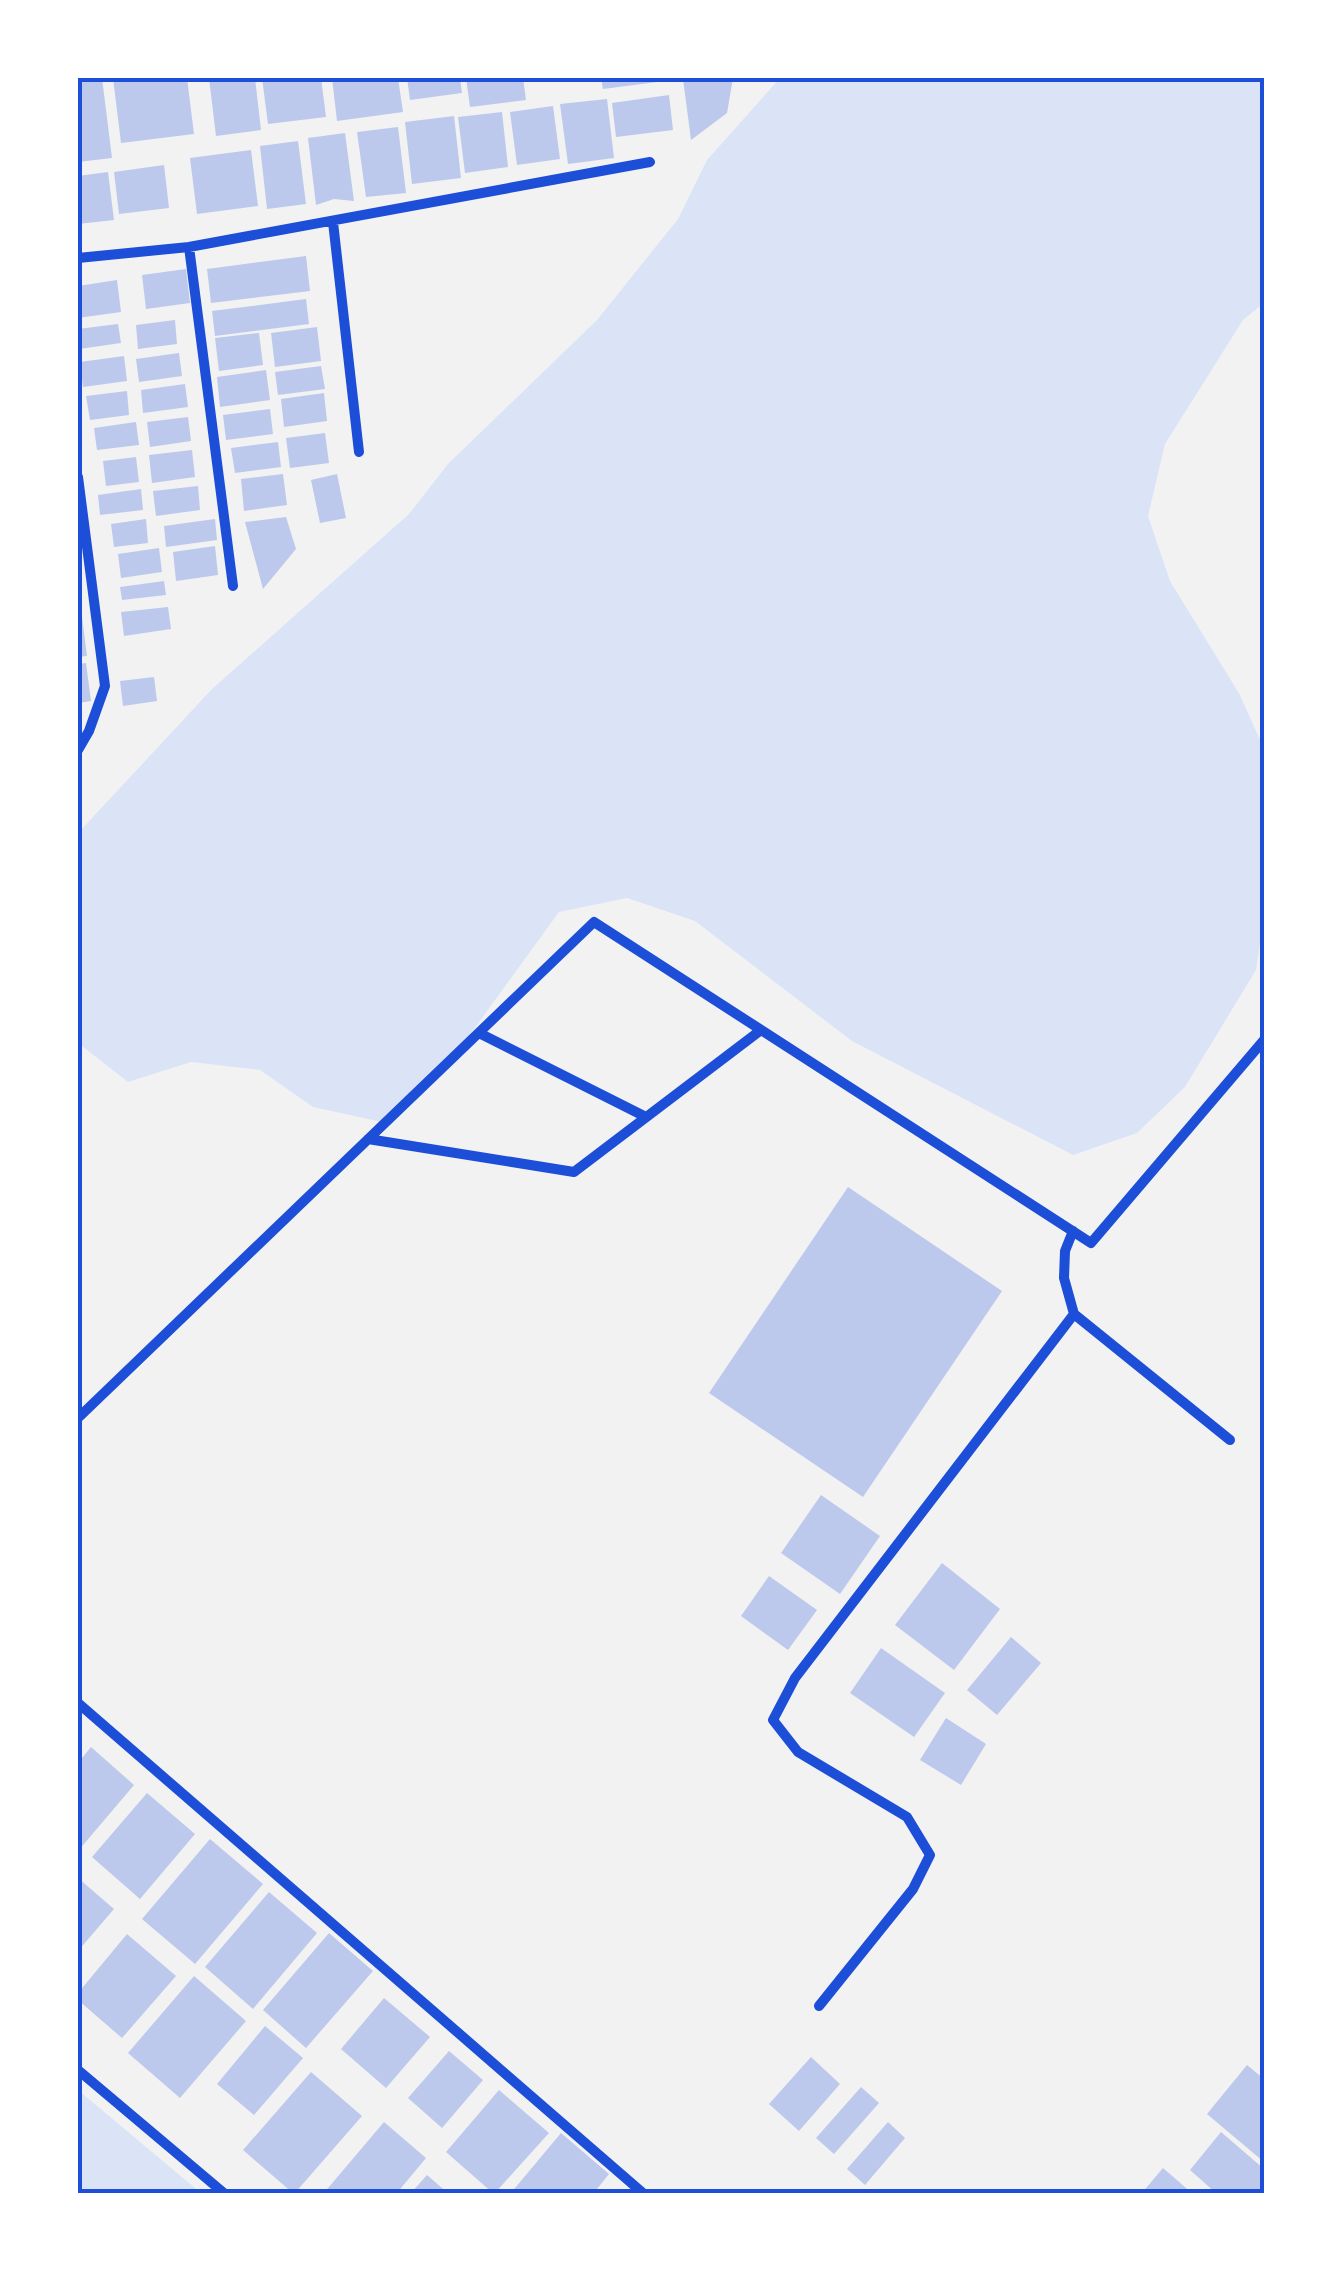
<svg xmlns="http://www.w3.org/2000/svg" width="1342" height="2271" font-family="Lato,sans-serif">
  <style>
    .green { fill: #dbe4f7 }
    .building { fill: #bdc9ec }
    .lines { fill: none; stroke-linecap: round; stroke-linejoin: round }
    .minor { stroke: #1d4ed8; stroke-width: 10 }
    .neatline { fill: none; stroke: #1d4ed8; stroke-width: 4 }
  </style>
  <rect width="100%" height="100%" fill="#f2f2f2"/>
  <path class="green" d="M780,78H1264V303L1243,320L1165,444L1148,516L1170,581L1240,695L1264,749V915L1256,970L1185,1087L1137,1133L1073,1155L852,1041L695,921L627,898L559,912L437,1080L382,1122L313,1107L260,1070L191,1062L128,1082L78,1043V833L212,689L409,514L448,464L597,320L678,219L707,160Z
    M78,2090L201,2193H78Z"/>
  <path class="building" d="M78,78H102L112,158L78,162Z
    M113,78H187L194,134L121,143Z
    M209,78H255L261,130L216,136Z
    M262,78H321L326,117L268,124Z
    M332,78H398L403,112L337,121Z
    M407,78H460L462,93L410,100Z
    M466,78H523L526,100L470,107Z
    M601,78H673V80L603,89Z
    M691,78H733L727,113L691,140L683,79Z
    M669,95L673,130L616,137L612,103Z
    M607,99L614,158L568,164L560,104Z
    M553,106L560,159L517,165L510,112Z
    M502,112L508,167L465,173L458,117Z
    M454,116L461,178L412,184L405,122Z
    M398,127L406,193L366,197L357,132Z
    M345,133L354,201L334,199L316,205L308,138Z
    M298,141L306,204L267,209L260,146Z
    M251,150L258,206L197,214L190,158Z
    M164,165L169,208L119,214L114,172Z
    M108,172L114,220L78,224V176Z
    M306,256L310,291L211,303L207,269Z
    M186,269L190,303L146,309L142,275Z
    M117,280L121,312L78,318V286Z
    M306,299L309,324L215,336L212,311Z
    M175,320L177,344L138,349L136,325Z
    M118,324L121,343L79,349L78,329Z
    M317,327L321,361L275,367L271,333Z
    M259,333L263,365L219,371L215,338Z
    M179,353L182,376L139,382L136,359Z
    M124,356L127,381L83,387L80,362Z
    M321,366L325,389L278,395L275,372Z
    M266,370L270,400L220,407L217,377Z
    M185,384L188,407L143,413L141,390Z
    M127,391L129,415L90,420L86,396Z
    M324,393L327,421L284,427L281,399Z
    M270,409L273,434L226,440L223,415Z
    M188,417L191,441L150,447L147,422Z
    M136,422L139,445L97,450L94,428Z
    M325,433L329,463L290,468L286,438Z
    M278,442L281,467L235,473L231,448Z
    M192,450L195,477L152,483L149,455Z
    M136,457L139,482L106,486L103,461Z
    M283,474L287,505L244,511L241,479Z
    M337,474L346,518L320,523L311,480Z
    M198,486L200,510L156,516L153,491Z
    M141,489L143,510L100,515L98,495Z
    M286,517L296,549L263,589L245,522Z
    M146,519L148,543L114,547L111,524Z
    M215,519L217,540L166,547L164,526Z
    M215,546L218,575L176,581L173,552Z
    M159,548L162,572L121,578L118,554Z
    M164,581L166,595L122,600L120,587Z
    M80,601L87,656L78,657V602Z
    M168,607L171,629L124,636L121,612Z
    M86,663L91,701L78,703V664Z
    M154,677L157,701L123,706L120,681Z
    M848,1187L1002,1291L863,1497L709,1393Z
    M821,1495L880,1536L840,1594L781,1553Z
    M942,1563L1000,1609L954,1670L895,1625Z
    M769,1576L817,1610L788,1650L741,1616Z
    M1011,1637L1041,1663L997,1715L967,1690Z
    M881,1648L945,1693L914,1737L850,1693Z
    M946,1718L986,1744L961,1785L920,1760Z
    M91,1747L134,1785L78,1851V1763Z
    M147,1793L195,1834L140,1899L92,1857Z
    M210,1839L263,1884L195,1964L142,1919Z
    M78,1878L114,1909L78,1951Z
    M269,1892L317,1933L253,2009L205,1967Z
    M329,1933L373,1971L306,2048L263,2010Z
    M127,1934L176,1976L122,2038L78,2000V1993Z
    M194,1976L246,2021L180,2098L128,2053Z
    M384,1998L430,2037L386,2088L341,2049Z
    M265,2026L303,2058L254,2115L217,2084Z
    M449,2051L483,2080L442,2128L408,2098Z
    M811,2057L840,2084L799,2131L769,2104Z
    M1247,2065L1264,2079V2162L1207,2114Z
    M311,2072L362,2116L294,2194L243,2150Z
    M861,2087L879,2103L834,2154L816,2138Z
    M499,2090L549,2133L494,2194L446,2152Z
    M384,2122L426,2158L396,2194H323Z
    M888,2122L905,2138L865,2185L847,2169Z
    M1221,2132L1264,2169V2194H1217L1190,2170Z
    M561,2133L609,2174L593,2194H510Z
    M1163,2168L1193,2194H1141Z
    M427,2175L449,2194H410Z"/>
  <g class="lines">
    <path class="minor" d="M333,222L359,452
      M189,247L233,586
      M78,258L189,247L650,162
      M78,477L105,686L89,731L78,750
      M479,1033L644,1116
      M368,1139L574,1172L761,1030
      M1073,1231L1065,1251L1064,1278L1074,1314L1230,1440
      M78,1418L594,922L1091,1243L1264,1040
      M78,1703L644,2194
      M819,2006L913,1889L930,1855L907,1817L798,1752L773,1720L795,1678L1074,1314
      M78,2070L225,2194"/>
  </g>
  <rect width="1342" height="2271" fill="none" stroke="#ffffff" stroke-width="160"/>
  <rect x="80" y="80" width="1182" height="2111" class="neatline"/>
</svg>
